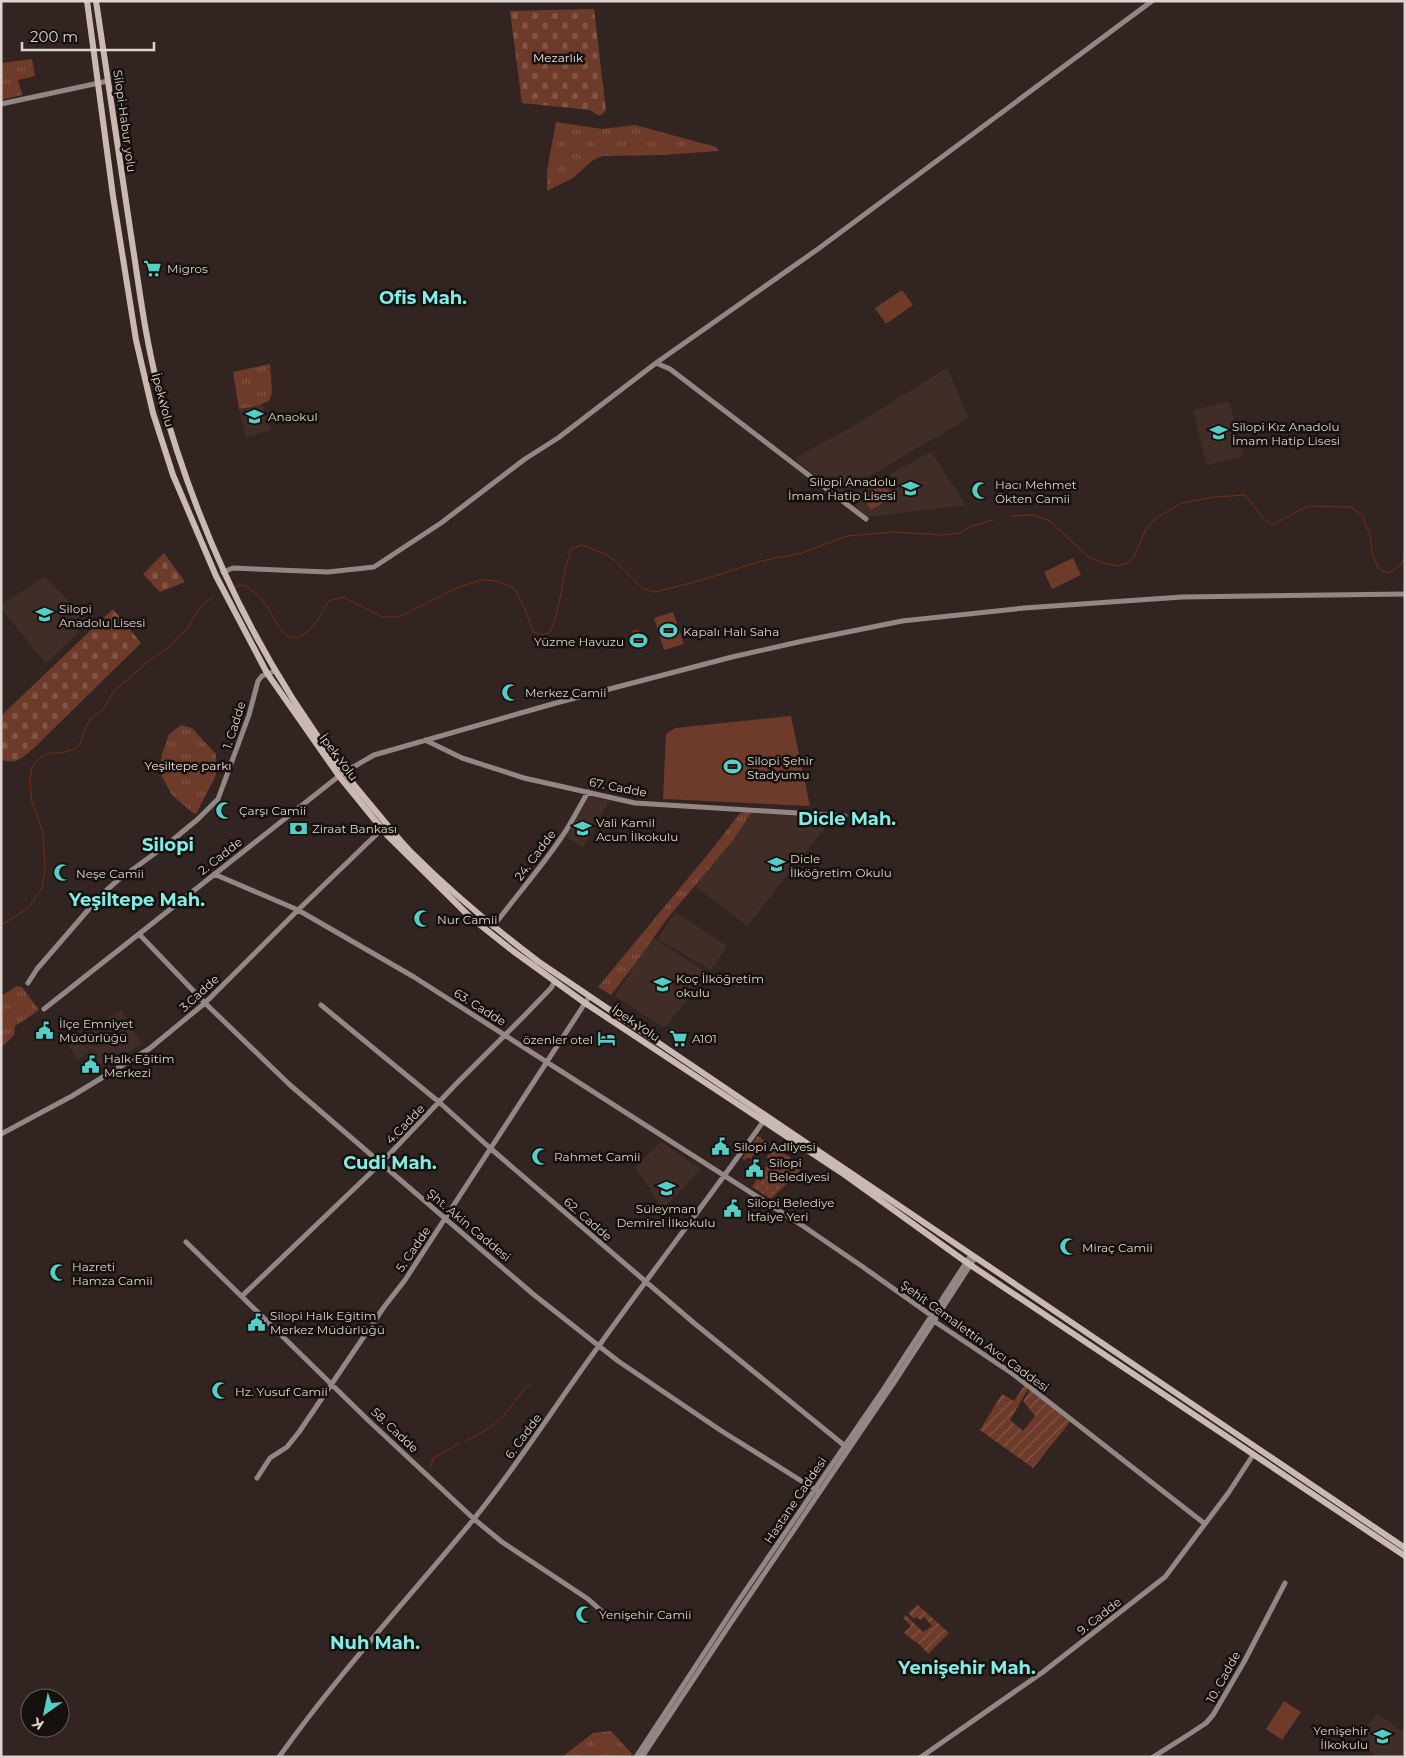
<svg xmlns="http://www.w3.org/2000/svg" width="1406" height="1758" font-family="Montserrat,sans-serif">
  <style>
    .built { fill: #412d27 }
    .grass { fill: url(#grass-dots) }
    .cemetery { fill: url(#cemetery-stones) }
    .park { fill: url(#park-tufts) }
    .garden { fill: url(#garden-furrows) }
    .pitch { fill: #6e3a29 }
    .water { fill: url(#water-rules) }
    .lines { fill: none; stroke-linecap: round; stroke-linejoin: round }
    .stream { stroke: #752c12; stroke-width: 1 }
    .secondary { stroke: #928784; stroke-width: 5 }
    .highway { stroke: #cab9b3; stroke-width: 6 }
    .labels { text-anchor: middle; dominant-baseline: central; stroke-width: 5; stroke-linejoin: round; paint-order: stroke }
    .park-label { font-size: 12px; fill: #f4ddd5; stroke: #16100e }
    .street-label { font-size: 12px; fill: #ddd4d1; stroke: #16100e }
    .poi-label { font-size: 12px; fill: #ddd4d1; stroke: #16100e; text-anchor: start }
    .district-label { font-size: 18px; font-weight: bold; fill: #82ede4; stroke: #16100e }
  </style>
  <defs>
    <pattern id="grass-dots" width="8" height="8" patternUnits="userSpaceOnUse" patternTransform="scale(1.25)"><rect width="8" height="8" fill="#6e3a29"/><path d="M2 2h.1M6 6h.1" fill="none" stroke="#825647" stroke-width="1.8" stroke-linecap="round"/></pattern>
    <pattern id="cemetery-stones" width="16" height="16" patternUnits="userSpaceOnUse" patternTransform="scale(1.25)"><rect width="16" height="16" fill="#6e3a29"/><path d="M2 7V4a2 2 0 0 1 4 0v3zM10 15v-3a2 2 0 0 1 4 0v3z" fill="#825647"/></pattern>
    <pattern id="park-tufts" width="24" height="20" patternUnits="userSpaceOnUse" patternTransform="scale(1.25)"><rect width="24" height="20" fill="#6e3a29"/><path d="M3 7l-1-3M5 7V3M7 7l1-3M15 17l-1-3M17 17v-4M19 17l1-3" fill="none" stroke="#825647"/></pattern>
    <pattern id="garden-furrows" width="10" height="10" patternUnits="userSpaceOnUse" patternTransform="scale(1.25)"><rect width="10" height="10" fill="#6e3a29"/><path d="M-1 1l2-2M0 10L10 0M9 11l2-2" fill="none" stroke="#825647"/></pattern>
    <pattern id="water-rules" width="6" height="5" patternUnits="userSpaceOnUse" patternTransform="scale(1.25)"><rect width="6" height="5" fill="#752c12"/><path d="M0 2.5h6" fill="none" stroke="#884a33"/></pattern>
  </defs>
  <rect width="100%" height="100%" fill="#322521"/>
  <path class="built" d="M947,368L969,418L839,494L797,461V457L853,426Z
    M1229,401L1243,456L1208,465L1206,463L1193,410Z
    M262,404L271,430L246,437L239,409Z
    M931,452L966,505L868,517L846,498Z
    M45,576L89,622L46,664L1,608V605Z
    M590,796L609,801L583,848L566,837L588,797Z
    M753,810L834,817L747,926L694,885L734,839Z
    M676,912L727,946L711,970L657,939Z
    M653,938L710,974L664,1028L615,996Z
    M121,1010L142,1044L102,1069L91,1052L77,1060L68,1044Z
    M661,1142L701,1169L663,1209L635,1167Z
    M1377,1713L1405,1733V1757H1379L1357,1741Z"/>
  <path class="grass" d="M758,1136L766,1142L760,1150L757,1149L751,1159L747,1157L745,1160L742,1159Z
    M774,1147L804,1167L771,1199L752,1187L757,1179L761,1181L764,1176L763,1174L769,1159L767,1157Z"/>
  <path class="cemetery" d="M594,9L606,111L600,116L590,110L522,103L510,11Z
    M164,553L185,582L160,592L143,574Z
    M113,609L141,643L34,748C23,757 16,766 1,759V716Z"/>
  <path class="park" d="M32,59L35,76L18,80L22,95L1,100V63Z
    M556,122L602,129L635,125L716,147L719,151L663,155L603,156L593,160L573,178L547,191V171Z
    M270,364L272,392L269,401L256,406L239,409L233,372Z
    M181,725L192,728L216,754V775L196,814L193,813L172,795L160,773L162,754L169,734Z
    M753,810L734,839L666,920L635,964L611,995L598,987L713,848L740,813Z
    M17,986L22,987L39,1010L15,1026L14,1035L1,1048V996Z
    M611,1731L632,1754L630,1757H562L593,1733Z"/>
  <path class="garden" d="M1024,1386L1028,1389L1010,1420L1023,1431L1035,1416L1023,1401L1030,1390L1070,1422L1033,1468L980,1430L1002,1394L1014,1401Z
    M918,1605L949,1633L928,1654L921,1646L904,1633L911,1626L903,1618L906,1615L923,1632L932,1626L924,1617L921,1620L916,1617L914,1619L908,1613Z"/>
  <path class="pitch" d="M902,290L913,305L886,324L875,308Z
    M884,482L893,497L871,510L862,495Z
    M1073,558L1081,575L1052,589L1044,572Z
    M673,612L684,644L664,650L654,618Z
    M791,716L810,806L663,799L666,734L675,728Z
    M1284,1701L1301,1712L1282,1740L1266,1729Z"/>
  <path class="water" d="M637,629L640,631L645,646L639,650C634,646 631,636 632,631Z"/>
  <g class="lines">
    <path class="stream" d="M1011,516L1032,515L1050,521L1090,558L1103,563L1118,566L1128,563L1134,557L1146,529L1156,518L1182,503L1215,497L1245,495L1264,519L1272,525L1308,506L1350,507L1362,515L1370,535L1372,552L1378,568L1388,573L1399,567L1405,558
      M237,586L245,585C251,590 258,595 263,601C276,617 286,657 312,627C319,620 323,609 329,601L343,597L383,617H399L457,588L481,580L497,581L514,588L525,609L533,632L543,635L550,632C562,606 561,576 571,549L582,545L603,553L613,559L643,589L655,592L702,580L761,561L802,553L847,536L893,532L943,535L959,533L972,526L993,520
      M1,923H5L28,908L42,888L45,869L43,832L32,803L30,778L32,767L40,758L49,753H61L75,749L81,742L84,730L91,718L103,710L114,691L146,663L166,649L188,628L198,610L213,596
      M515,1401L524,1389L531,1384
      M465,1441C483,1433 501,1422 513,1404
      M431,1466L433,1458L460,1443"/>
    <path class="secondary" d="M1,104L108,81
      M656,363L670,369L866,519
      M223,572L233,568L328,572L374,567L441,523L525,459L558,438L656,363L818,249L1152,1
      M425,740L462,758L524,778L635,803L845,816
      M343,773L374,755L556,703L732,657L803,641L902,621L1024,608L1182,597L1405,594
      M214,874L298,910L414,977L803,1226L863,1267L932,1316L934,1321L1013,1374L1205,1524
      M493,927C515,897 540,869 561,838C571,824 579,807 588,792
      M139,934L205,1003L290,1085L533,1294L618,1361L720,1430L819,1492
      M28,983L37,969L101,895L117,881L169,843L198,819L218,799L249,715L258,681L262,676L275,671
      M321,1005L439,1102L490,1148L694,1323L845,1446
      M44,1009L339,776
      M1,1134L72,1096L149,1049L205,1003L298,910L382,829
      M186,1242L369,1421L474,1519L502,1542L588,1599L606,1615
      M242,1296L381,1163L457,1083L525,1015L551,988L555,981
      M257,1478L270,1458L287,1447L299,1432L384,1307L405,1280L589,997
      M279,1757C338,1674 408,1599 473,1520C518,1465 556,1404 598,1347C653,1270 711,1196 765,1119
      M636,1757L737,1603L881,1393L971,1255
      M642,1757L730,1624L895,1381L975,1258
      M921,1757L1043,1672L1165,1577L1229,1492L1253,1455
      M1153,1757L1191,1733L1206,1723L1213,1715L1244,1662L1285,1583"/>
    <path class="highway" d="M87,1L113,196L136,340L153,413L173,475L216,576L267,673L339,776L387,835L470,917L513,951L585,1003L845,1175L966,1262L1405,1556
      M96,1C107,79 119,157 131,235C139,286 145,337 158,387C200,542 269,686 374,809C386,823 397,838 410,851C450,891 494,928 539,962L1405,1548"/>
  </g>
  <defs>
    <symbol id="supermarket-bare" viewBox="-9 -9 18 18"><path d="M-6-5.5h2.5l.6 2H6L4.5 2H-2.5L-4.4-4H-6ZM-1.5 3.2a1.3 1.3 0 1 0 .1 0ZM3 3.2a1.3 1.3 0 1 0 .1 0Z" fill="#55cec5" stroke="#16100e" stroke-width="2.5" paint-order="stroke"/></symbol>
    <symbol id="school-bare" viewBox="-9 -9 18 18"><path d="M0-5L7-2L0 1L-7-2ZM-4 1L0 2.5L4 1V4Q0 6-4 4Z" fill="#55cec5" stroke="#16100e" stroke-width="2.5" paint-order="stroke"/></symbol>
    <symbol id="mosque-bare" viewBox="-9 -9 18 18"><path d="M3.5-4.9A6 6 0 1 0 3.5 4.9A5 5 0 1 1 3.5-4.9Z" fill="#55cec5" stroke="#16100e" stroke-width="2.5" paint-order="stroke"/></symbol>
    <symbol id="stadium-bare" viewBox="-9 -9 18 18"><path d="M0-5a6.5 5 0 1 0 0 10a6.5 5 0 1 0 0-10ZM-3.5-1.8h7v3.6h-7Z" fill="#55cec5" stroke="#16100e" stroke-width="2.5" paint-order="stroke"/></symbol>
    <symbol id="bank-bare" viewBox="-9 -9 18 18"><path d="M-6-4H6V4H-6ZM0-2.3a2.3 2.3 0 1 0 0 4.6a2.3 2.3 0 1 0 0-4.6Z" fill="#55cec5" stroke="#16100e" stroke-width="2.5" paint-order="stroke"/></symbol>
    <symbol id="civic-bare" viewBox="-9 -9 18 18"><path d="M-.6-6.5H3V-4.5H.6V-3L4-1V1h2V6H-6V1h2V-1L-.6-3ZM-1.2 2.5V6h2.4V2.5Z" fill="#55cec5" stroke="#16100e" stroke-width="2.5" paint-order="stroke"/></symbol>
    <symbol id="hotel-bare" viewBox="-9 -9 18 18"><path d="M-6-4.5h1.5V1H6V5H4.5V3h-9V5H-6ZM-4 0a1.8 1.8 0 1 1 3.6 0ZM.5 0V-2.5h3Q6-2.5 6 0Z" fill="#55cec5" stroke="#16100e" stroke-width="2.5" paint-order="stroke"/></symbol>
  </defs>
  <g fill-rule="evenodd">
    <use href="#supermarket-bare" x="140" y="256" width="25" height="25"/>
    <use href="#school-bare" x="242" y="404" width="25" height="25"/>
    <use href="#school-bare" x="1206" y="420" width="25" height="25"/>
    <use href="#school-bare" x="898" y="476" width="25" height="25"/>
    <use href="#mosque-bare" x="968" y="478" width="25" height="25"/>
    <use href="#school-bare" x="32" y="602" width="25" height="25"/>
    <use href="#stadium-bare" x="656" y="618" width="25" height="25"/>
    <use href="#stadium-bare" x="626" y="628" width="25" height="25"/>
    <use href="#mosque-bare" x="498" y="680" width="25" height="25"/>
    <use href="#stadium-bare" x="720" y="754" width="25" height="25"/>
    <use href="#mosque-bare" x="212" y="798" width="25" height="25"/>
    <use href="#bank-bare" x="286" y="816" width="25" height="25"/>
    <use href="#school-bare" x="570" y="816" width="25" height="25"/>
    <use href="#school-bare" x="764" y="852" width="25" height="25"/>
    <use href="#mosque-bare" x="50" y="860" width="25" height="25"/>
    <use href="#mosque-bare" x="410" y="906" width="25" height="25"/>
    <use href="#school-bare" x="650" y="972" width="25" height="25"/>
    <use href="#civic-bare" x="32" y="1018" width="25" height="25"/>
    <use href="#supermarket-bare" x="666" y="1026" width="25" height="25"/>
    <use href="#hotel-bare" x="594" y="1026" width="25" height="25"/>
    <use href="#civic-bare" x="78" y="1052" width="25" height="25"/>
    <use href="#civic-bare" x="708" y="1134" width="25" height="25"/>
    <use href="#mosque-bare" x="528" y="1144" width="25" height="25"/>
    <use href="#civic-bare" x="742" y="1156" width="25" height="25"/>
    <use href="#school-bare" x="654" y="1176" width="25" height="25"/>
    <use href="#civic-bare" x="720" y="1196" width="25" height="25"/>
    <use href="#mosque-bare" x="1056" y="1234" width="25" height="25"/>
    <use href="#mosque-bare" x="46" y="1260" width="25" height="25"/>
    <use href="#civic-bare" x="244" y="1310" width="25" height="25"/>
    <use href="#mosque-bare" x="208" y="1378" width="25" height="25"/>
    <use href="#mosque-bare" x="572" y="1602" width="25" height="25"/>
    <use href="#school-bare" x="1370" y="1724" width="25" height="25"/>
  </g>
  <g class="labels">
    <g class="park-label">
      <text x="558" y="57">Mezarlık</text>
      <text x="188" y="765">Yeşiltepe parkı</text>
    </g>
    <g class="street-label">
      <text transform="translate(125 121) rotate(82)">Silopi-Habur yolu</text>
      <text transform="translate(163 400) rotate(75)">İpek Yolu</text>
      <text transform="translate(234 725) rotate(-72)">1. Cadde</text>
      <text transform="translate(339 757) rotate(53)">İpek Yolu</text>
      <text transform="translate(618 787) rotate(11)">67. Cadde</text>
      <text transform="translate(535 855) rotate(-53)">24. Cadde</text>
      <text transform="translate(220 856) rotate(-38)">2. Cadde</text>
      <text transform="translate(199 993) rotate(-42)">3.Cadde</text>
      <text transform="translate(480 1007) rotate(32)">63. Cadde</text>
      <text transform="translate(636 1023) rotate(34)">İpek Yolu</text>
      <text transform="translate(405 1124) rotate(-46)">4.Cadde</text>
      <text transform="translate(588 1219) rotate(41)">62. Cadde</text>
      <text transform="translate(469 1225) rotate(40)">Şht. Akin Caddesi</text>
      <text transform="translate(413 1249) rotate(-56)">5. Cadde</text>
      <text transform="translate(975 1336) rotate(36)">Şehit Cemalettin Avcı Caddesi</text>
      <text transform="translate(395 1430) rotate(43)">58. Cadde</text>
      <text transform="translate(523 1436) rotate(-54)">6. Cadde</text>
      <text transform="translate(795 1500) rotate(-56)">Hastane Caddesi</text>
      <text transform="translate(1099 1616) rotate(-38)">9. Cadde</text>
      <text transform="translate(1223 1677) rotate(-61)">10. Cadde</text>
    </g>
    <g class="poi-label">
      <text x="167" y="268">Migros</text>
      <text x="268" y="416">Anaokul</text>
      <text x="1232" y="426">Silopi Kız Anadolu<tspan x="1232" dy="14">İmam Hatip Lisesi</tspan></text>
      <text x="896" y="481" text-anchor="end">Silopi Anadolu<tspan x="896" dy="14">İmam Hatip Lisesi</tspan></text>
      <text x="995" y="484">Hacı Mehmet<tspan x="995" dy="14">Ökten Camii</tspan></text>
      <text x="59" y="608">Silopi<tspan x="59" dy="14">Anadolu Lisesi</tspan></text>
      <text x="683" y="631">Kapalı Halı Saha</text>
      <text x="624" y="641" text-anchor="end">Yüzme Havuzu</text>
      <text x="525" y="692">Merkez Camii</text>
      <text x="747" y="760">Silopi Şehir<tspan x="747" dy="14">Stadyumu</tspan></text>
      <text x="239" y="810">Çarşı Camii</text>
      <text x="596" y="822">Vali Kamil<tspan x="596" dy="14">Acun İlkokulu</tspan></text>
      <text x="312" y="828">Ziraat Bankası</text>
      <text x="790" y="858">Dicle<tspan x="790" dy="14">İlköğretim Okulu</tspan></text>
      <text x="76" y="873">Neşe Camii</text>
      <text x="437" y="919">Nur Camii</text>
      <text x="676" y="978">Koç İlköğretim<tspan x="676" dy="14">okulu</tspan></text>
      <text x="59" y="1023">İlçe Emniyet<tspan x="59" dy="14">Müdürlüğü</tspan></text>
      <text x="692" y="1038">A101</text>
      <text x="593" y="1039" text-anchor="end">özenler otel</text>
      <text x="104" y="1058">Halk Eğitim<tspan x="104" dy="14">Merkezi</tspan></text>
      <text x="734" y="1146">Silopi Adliyesi</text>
      <text x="554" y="1156">Rahmet Camii</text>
      <text x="769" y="1162">Silopi<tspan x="769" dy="14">Belediyesi</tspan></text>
      <text x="747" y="1202">Silopi Belediye<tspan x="747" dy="14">İtfaiye Yeri</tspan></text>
      <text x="666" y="1208" text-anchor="middle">Süleyman<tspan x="666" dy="14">Demirel İlkokulu</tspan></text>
      <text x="1082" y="1247">Miraç Camii</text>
      <text x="72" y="1266">Hazreti<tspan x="72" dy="14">Hamza Camii</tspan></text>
      <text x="270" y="1315">Silopi Halk Eğitim<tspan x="270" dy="14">Merkez Müdürlüğü</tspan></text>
      <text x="235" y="1391">Hz. Yusuf Camii</text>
      <text x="599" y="1614">Yenişehir Camii</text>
      <text x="1368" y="1730" text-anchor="end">Yenişehir<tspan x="1368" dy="14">İlkokulu</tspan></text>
    </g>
    <g class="district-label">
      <text x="423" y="298">Ofis Mah.</text>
      <text x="847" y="819">Dicle Mah.</text>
      <text x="168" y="845">Silopi</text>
      <text x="137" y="900">Yeşiltepe Mah.</text>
      <text x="390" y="1163">Cudi Mah.</text>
      <text x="375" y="1643">Nuh Mah.</text>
      <text x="967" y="1668">Yenişehir Mah.</text>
    </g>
  </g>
  <rect width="1406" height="1758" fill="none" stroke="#ddd4d1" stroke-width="5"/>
  <g transform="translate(45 1713) rotate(213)"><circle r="24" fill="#16100e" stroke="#665e5c"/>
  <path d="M0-4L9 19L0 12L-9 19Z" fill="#55cec5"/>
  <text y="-8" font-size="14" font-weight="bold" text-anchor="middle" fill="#ddd4d1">K</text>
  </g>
  <path d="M22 42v8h132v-8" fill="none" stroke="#ddd4d1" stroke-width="2.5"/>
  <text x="30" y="42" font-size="15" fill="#ddd4d1" stroke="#16100e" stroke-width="4" paint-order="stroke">200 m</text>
</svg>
